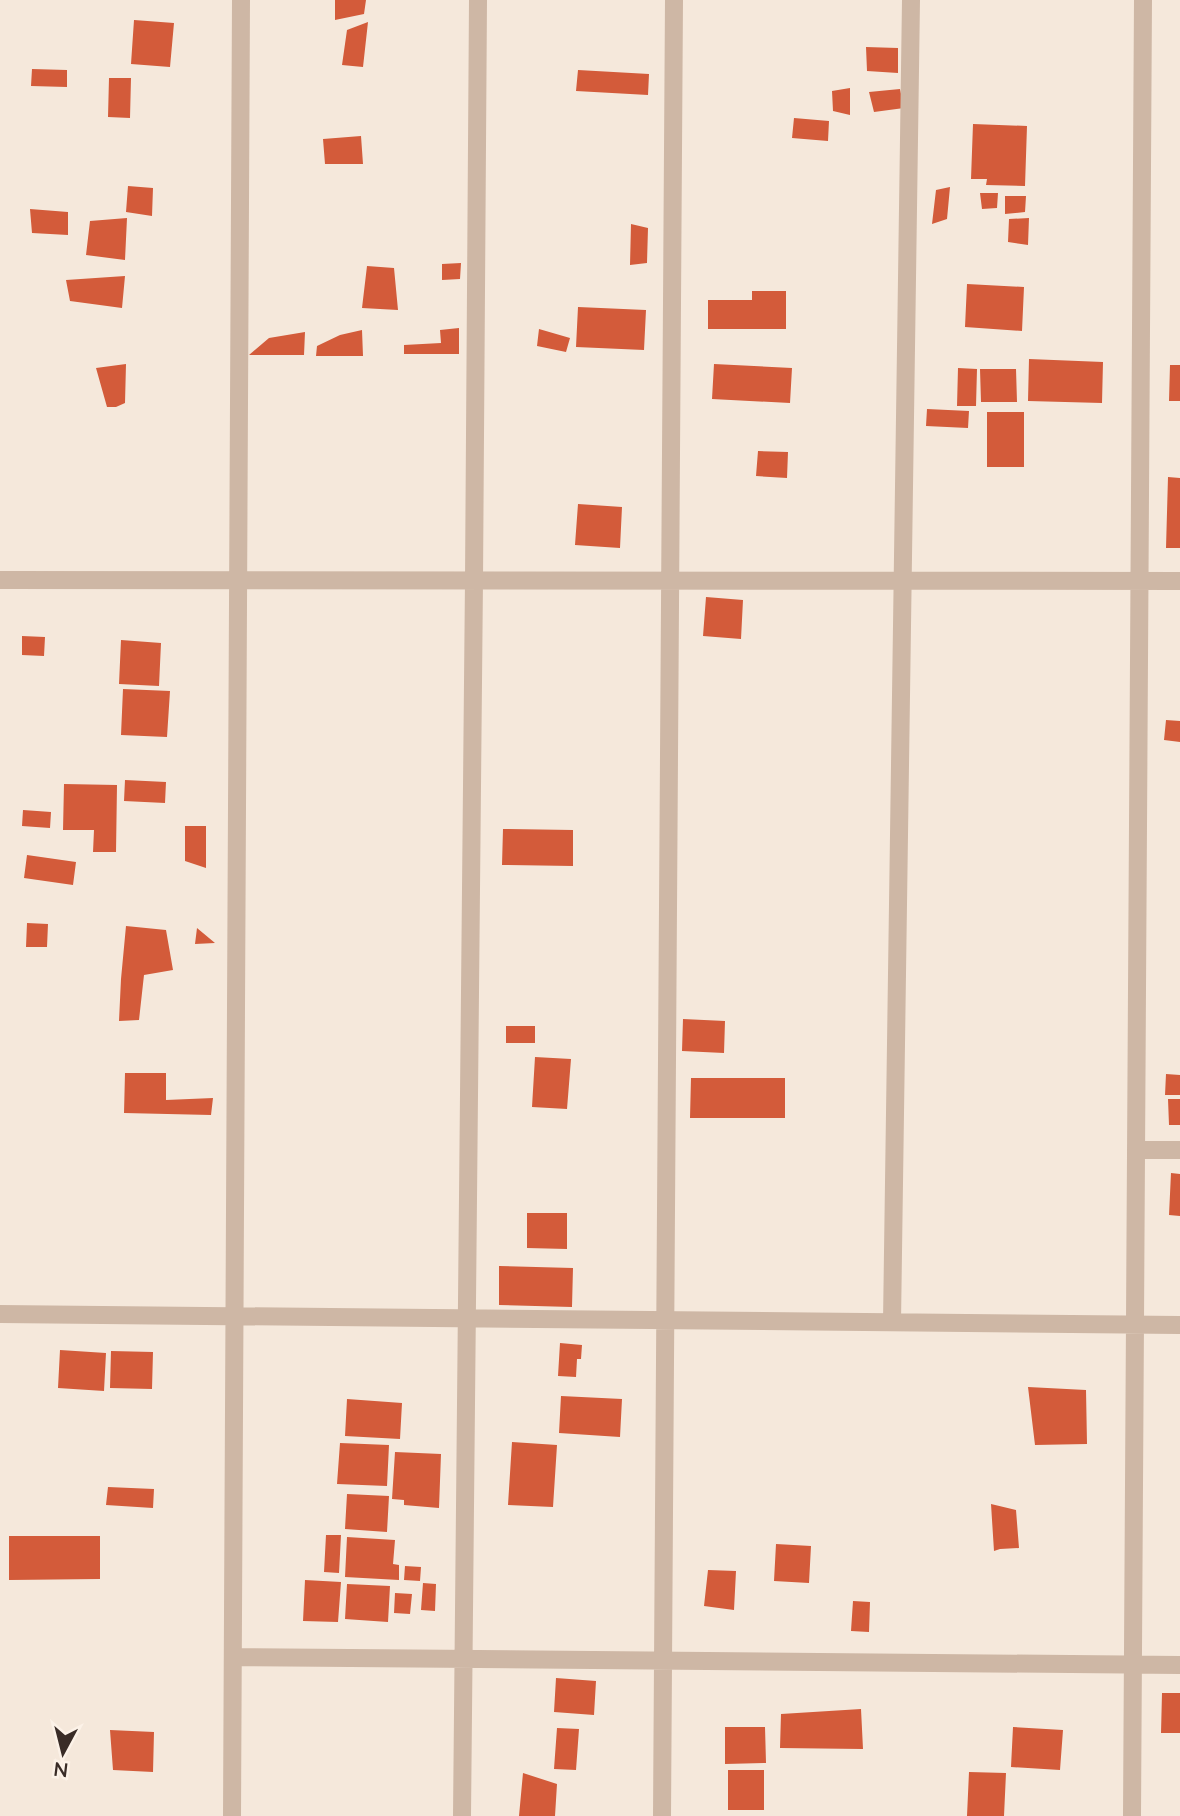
<svg xmlns="http://www.w3.org/2000/svg" width="1180" height="1816" font-family="Lato,sans-serif">
  <style>
    .building { fill: #d35b3a }
    .lines { fill: none; stroke-linecap: round; stroke-linejoin: round }
    .minor { stroke: #ceb7a5; stroke-width: 18 }
  </style>
  <rect width="100%" height="100%" fill="#f5e8db"/>
  <path class="building" d="M335,0H366L364,14L335,20Z
    M134,20L174,23L170,67L131,64Z
    M368,22L363,67L342,65L347,30Z
    M866,47L898,48V73L867,71Z
    M32,69L67,70V87L31,86Z
    M578,70L649,74L648,95L576,91Z
    M109,78H131L130,118L108,117Z
    M850,88V115L833,111L832,91Z
    M900,89L904,108L874,112L869,92Z
    M794,118L829,121L828,141L792,138Z
    M973,124L1027,126L1025,186L986,185L987,179H971Z
    M361,136L363,164H325L323,139Z
    M128,186L153,188L152,216L126,212Z
    M950,187L947,219L932,224L936,190Z
    M980,193H998L997,208L982,209Z
    M1005,196H1026L1025,212L1005,214Z
    M30,209L68,212V235L32,233Z
    M127,218L125,260L86,255L90,221Z
    M1029,218L1028,245L1008,242L1009,219Z
    M631,224L648,228L647,263L630,265Z
    M461,263L460,279L442,280V264Z
    M367,266L394,268L398,310L362,308Z
    M125,276L122,308L70,301L66,280Z
    M967,284L1024,287L1022,331L965,327Z
    M752,291H786V329H708V300H752Z
    M578,307L646,310L644,350L576,347Z
    M459,328V354H404V345L441,343L440,330Z
    M539,329L570,338L566,352L537,346Z
    M362,330L363,356H316L317,346L340,335Z
    M305,332L304,355H249L269,338Z
    M1029,359L1103,362L1102,403L1028,401Z
    M126,364L125,403L116,407H107L96,368Z
    M714,364L792,368L790,403L712,399Z
    M1170,365H1180V401H1169Z
    M958,368L977,369L976,406H957Z
    M980,369H1016L1017,402H981Z
    M927,409L969,411L968,428L926,426Z
    M987,412H1024V467H987Z
    M758,451L788,452L787,478L756,476Z
    M1168,477L1180,478V548H1166Z
    M578,504L622,507L620,548L575,545Z
    M706,597L743,600L741,639L703,636Z
    M22,636L45,637L44,656L22,655Z
    M121,640L161,643L159,686L119,684Z
    M123,689L170,691L167,737L121,735Z
    M1166,720L1180,721V742L1164,740Z
    M125,780L166,782L165,803L124,801Z
    M64,784L117,785L116,852H93L94,830H63Z
    M23,810L51,812L50,828L22,826Z
    M185,826H206V868L185,861Z
    M503,829L573,830V866L502,865Z
    M27,855L76,862L73,885L24,878Z
    M27,923L48,924L47,947H26Z
    M126,926L166,930L173,970L144,975L139,1020L119,1021L121,979Z
    M197,928L215,943L195,944Z
    M683,1019L725,1021L724,1053L682,1051Z
    M506,1026H535V1043H506Z
    M535,1057L571,1059L567,1109L532,1107Z
    M125,1073H166V1100L213,1098L211,1115L124,1113Z
    M1166,1074L1180,1075V1095H1165Z
    M691,1078H785V1118H690Z
    M1168,1099H1180V1125H1169Z
    M1171,1173L1180,1174V1216L1169,1215Z
    M527,1213H567V1249L527,1248Z
    M499,1266L573,1268L572,1307L499,1305Z
    M560,1343L582,1345L581,1359H577L576,1377L558,1376Z
    M60,1350L106,1353L104,1391L58,1388Z
    M111,1351L153,1352L152,1389L110,1388Z
    M1028,1387L1086,1390L1087,1444L1035,1445Z
    M561,1396L622,1399L620,1437L559,1433Z
    M347,1399L402,1403L400,1439L345,1436Z
    M512,1442L557,1445L553,1507L508,1505Z
    M340,1443L389,1445L387,1486L337,1484Z
    M395,1452L441,1454L439,1508L404,1505V1500L392,1499Z
    M108,1487L154,1489L153,1508L106,1505Z
    M347,1494L389,1496L387,1532L345,1529Z
    M991,1504L1016,1510L1019,1548L1000,1549L994,1551Z
    M326,1535H341L339,1573L324,1572Z
    M9,1536H100V1579L9,1580Z
    M347,1537L395,1540L393,1564L399,1565V1580L345,1577Z
    M776,1544L811,1546L809,1583L774,1581Z
    M405,1566L421,1567L420,1581L404,1580Z
    M708,1570L736,1571L734,1610L704,1606Z
    M305,1580L341,1582L338,1622L303,1621Z
    M423,1583L436,1584L435,1611L421,1610Z
    M347,1584L390,1586L388,1622L345,1619Z
    M395,1593L412,1594L410,1614L394,1613Z
    M853,1601L870,1602L869,1632L851,1631Z
    M556,1678L596,1681L594,1715L554,1712Z
    M1162,1693H1180V1733H1161Z
    M861,1709L863,1749L780,1748L781,1714Z
    M725,1727H765L766,1763L725,1764Z
    M1013,1727L1063,1730L1060,1770L1011,1767Z
    M557,1728L579,1729L576,1770L554,1769Z
    M110,1730L154,1732L153,1772L113,1770Z
    M728,1770H764V1810H728Z
    M969,1772L1006,1773L1004,1816H967Z
    M523,1773L557,1784L555,1816H519Z"/>
  <g class="lines">
    <path class="minor" d="M0,580L1180,581
      M1136,1150H1180
      M0,1314L1180,1325
      M892,1322L911,0
      M233,1657L1180,1665
      M232,1816L241,0
      M462,1816L474,580L478,0
      M662,1816L674,0
      M1132,1816L1143,0"/>
  </g>
  <g transform="translate(63 1753) rotate(187)" stroke="#fcf2e8" stroke-width="5" paint-order="stroke">
  <path d="M0-5L12 26L0 18L-12 26Z" fill="#392c27"/>
  <text y="-10" font-size="19" font-weight="bold" text-anchor="middle" fill="#392c27">N</text>
  </g>
</svg>
